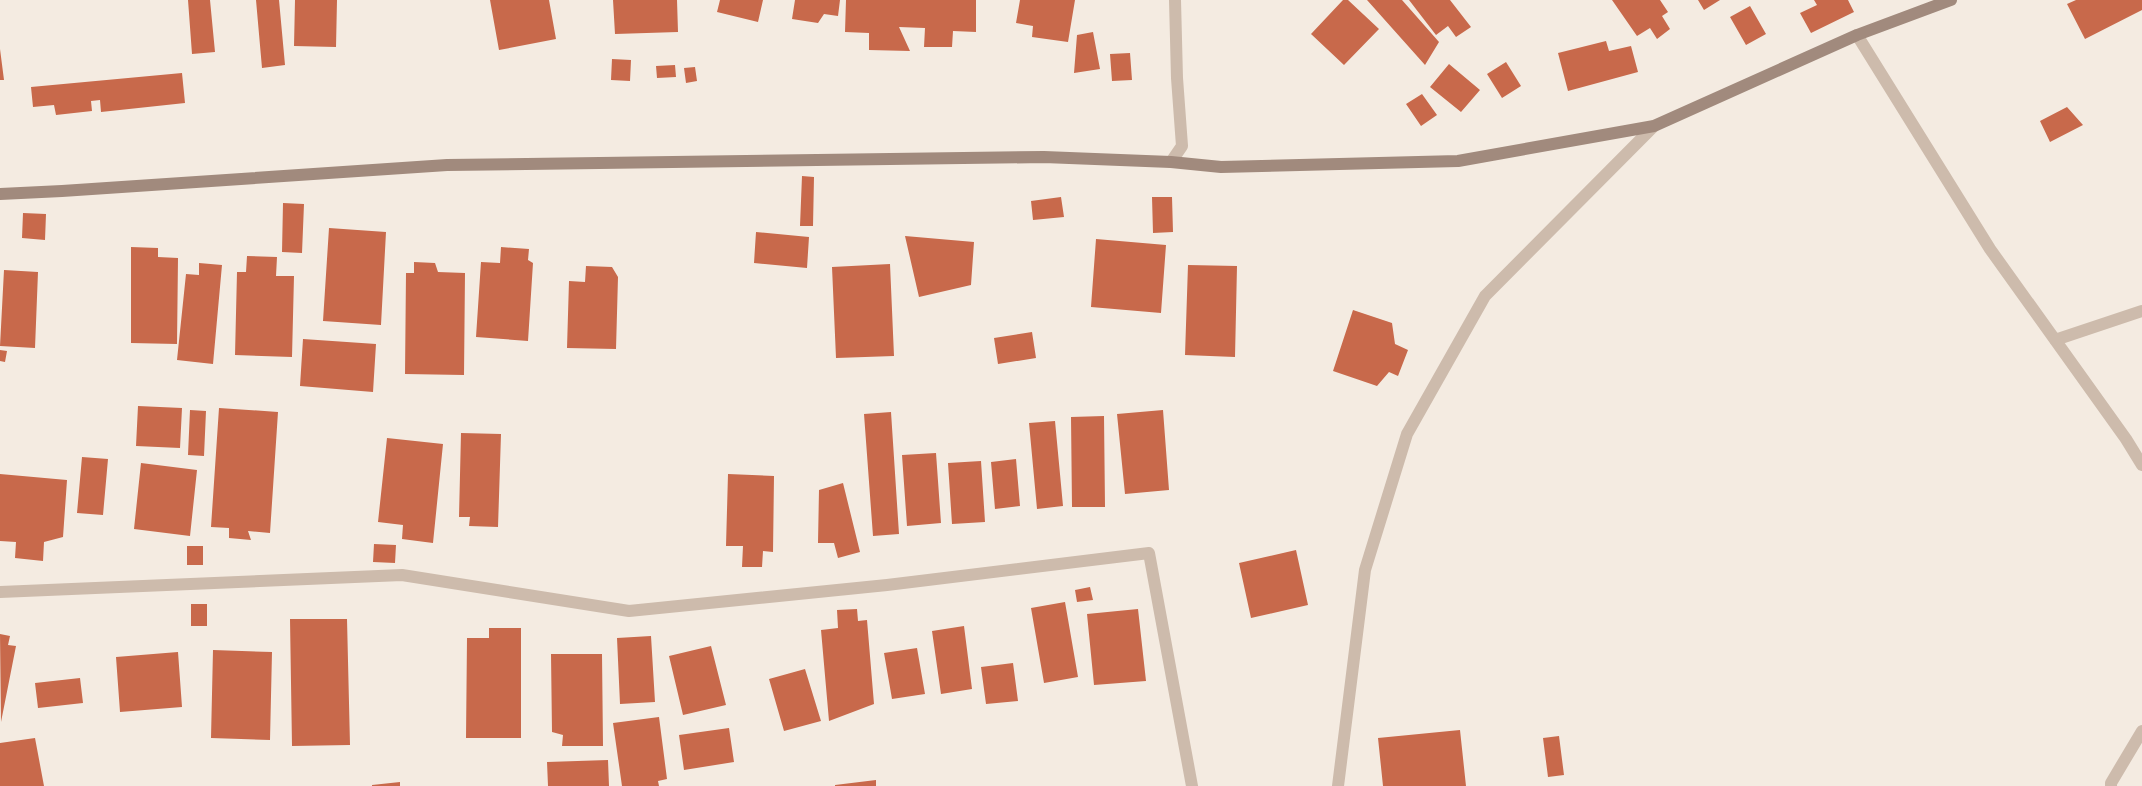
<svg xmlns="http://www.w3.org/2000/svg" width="2142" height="786" font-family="'PT Sans',sans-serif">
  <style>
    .building { fill: #c8694b }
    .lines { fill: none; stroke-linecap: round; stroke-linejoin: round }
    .street { stroke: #cdbbac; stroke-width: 12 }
    .secondary { stroke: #a18a7d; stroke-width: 12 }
  </style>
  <rect width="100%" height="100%" fill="#f4ebe1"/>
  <path class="building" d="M188,0H210L215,52L192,54Z
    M256,0H279L285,65L262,68Z
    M295,0H337L336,47L294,46Z
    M490,0H549L556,39L499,50Z
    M613,0H677L678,32L615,34Z
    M720,0H763L758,22L717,12Z
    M795,0H840L838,16L824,14L818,23L792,19Z
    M846,0H976V32L953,31L952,47H924L925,28L899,27L910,51L869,50V33L845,32Z
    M1020,0H1075L1068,42L1032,37L1033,26L1016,23Z
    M1343,0H1348L1379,29L1344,65L1311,34Z
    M1367,0H1402L1439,42L1425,65Z
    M1409,0H1450L1471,27L1456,37L1448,26L1436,35Z
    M1612,0H1660L1668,12L1662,16L1670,29L1657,39L1650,28L1637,36Z
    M1698,0H1720L1704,10Z
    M1814,0H1848L1854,12L1811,33L1800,13L1817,5Z
    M2076,0H2142V10L2085,39L2067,4Z
    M1750,6L1766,34L1746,45L1730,17Z
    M1093,32L1100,69L1074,73L1077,35Z
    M1606,41L1609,51L1631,46L1638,72L1568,91L1558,53Z
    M0,49L4,80H0Z
    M1130,53L1132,80L1112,81L1110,54Z
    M612,59L631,60L630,81L611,80Z
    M1506,62L1521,86L1502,98L1487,74Z
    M1449,64L1480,90L1461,112L1430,87Z
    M675,65L676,77L657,78L656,66Z
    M695,67L697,81L686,83L684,68Z
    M182,73L185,103L101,112L100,100L91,101L92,111L56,115L54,105L33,107L31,87Z
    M1422,94L1437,115L1421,126L1406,104Z
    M2067,107L2083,125L2050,142L2040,121Z
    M802,176L814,177L813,226H800Z
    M1061,197L1064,217L1033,220L1031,201Z
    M1152,197H1172L1173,232L1153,233Z
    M283,203L304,204L302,253L282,252Z
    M23,213L46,214L45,240L22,238Z
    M329,228L386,232L381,325L323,321Z
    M756,232L809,237L807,268L754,263Z
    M905,236L974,242L971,285L919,297Z
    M1096,239L1166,245L1161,313L1091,307Z
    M131,247L158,248V257L178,258L177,344L131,343Z
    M501,247L529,249L528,260L533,263L528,341L476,337L481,262L500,263Z
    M247,256L277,257L276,276H294L292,357L235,355L237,272H246Z
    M414,262L435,263L438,272L465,273L464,375L405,374L406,273H414Z
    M199,263L222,265L213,364L177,360L186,274L199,275Z
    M890,264L894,356L836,358L832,267Z
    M1188,265L1237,266L1235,357L1185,355Z
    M586,266L612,267L618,277L616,349L567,348L569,281L585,282Z
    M4,270L38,272L35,348L0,346Z
    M1353,310L1392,323L1395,344L1408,350L1398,376L1389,372L1377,386L1333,371Z
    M1032,332L1036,358L998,364L994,338Z
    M303,339L376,344L373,392L300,386Z
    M0,350L7,351L5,362L0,361Z
    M138,406L182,408L180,448L136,446Z
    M219,408L278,412L270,533L248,531L251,540L229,538V528L211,527Z
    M190,410L206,411L204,456L188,455Z
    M1163,410L1169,490L1125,494L1117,414Z
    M891,412L899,534L873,536L864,414Z
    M1104,416L1105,507H1072L1071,417Z
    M1055,421L1063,506L1037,509L1029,423Z
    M461,433L501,434L498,527L469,526L470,517H459Z
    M387,438L443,444L433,543L402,539L403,525L378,522Z
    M936,453L941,523L907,526L902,455Z
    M82,457L108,459L103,515L77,513Z
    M1016,459L1020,506L995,509L991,462Z
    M981,461L985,522L952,524L948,463Z
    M141,463L197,470L190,536L134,529Z
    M0,474L67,480L63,537L44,542L43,561L15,558L16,542L0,541Z
    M728,474L774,476L773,552L763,551L762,567H742L743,546H726Z
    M843,483L860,552L838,558L834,543H818L819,490Z
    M374,544L396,545L395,563L373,562Z
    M187,546H203V565H187Z
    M1296,550L1308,605L1251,618L1239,563Z
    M1090,587L1093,600L1077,602L1075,590Z
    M1065,602L1078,677L1044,683L1031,608Z
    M191,604H207V626H191Z
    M857,609L858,621L867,620L874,704L829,721L821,630L838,628L837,610Z
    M1138,609L1146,681L1094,685L1087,614Z
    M290,619H347L350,745L292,746Z
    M964,626L972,689L941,694L932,631Z
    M489,628H521V738H466L467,638H489Z
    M0,634L10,636L8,645L16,646L1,722Z
    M651,636L655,702L620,704L617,638Z
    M711,646L726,705L683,715L669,656Z
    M917,648L925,694L892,699L884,653Z
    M213,650L272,652L270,740L211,738Z
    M178,652L182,707L120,712L116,657Z
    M551,654H602L603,746H562L563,735L552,732Z
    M1013,663L1018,701L986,704L981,667Z
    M805,669L821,721L784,731L769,679Z
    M80,678L83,703L38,708L35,683Z
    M659,717L667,779L658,781L659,786H622L613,723Z
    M729,728L734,762L684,770L679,735Z
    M1460,730L1466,786H1383L1378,738Z
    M1559,736L1564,775L1548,777L1543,738Z
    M35,738L44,786H0V743Z
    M608,760L609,786H548L547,762Z
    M876,780V786H835V785Z
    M400,782V786H372V785Z"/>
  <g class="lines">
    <path class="street" d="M1857,35L1990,249L2126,439L2142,465
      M1171,162L1182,146L1177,78L1175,0
      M2055,340L2142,311
      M0,592L402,575L629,611L887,585L1149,553L1192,786
      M1338,786L1365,570L1407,434L1485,296L1654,126
      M2111,786V783L2142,731"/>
    <path class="secondary" d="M0,194L62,191L447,165L1044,157L1171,162L1221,167L1458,161L1654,126L1857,35L1951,0"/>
  </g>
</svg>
